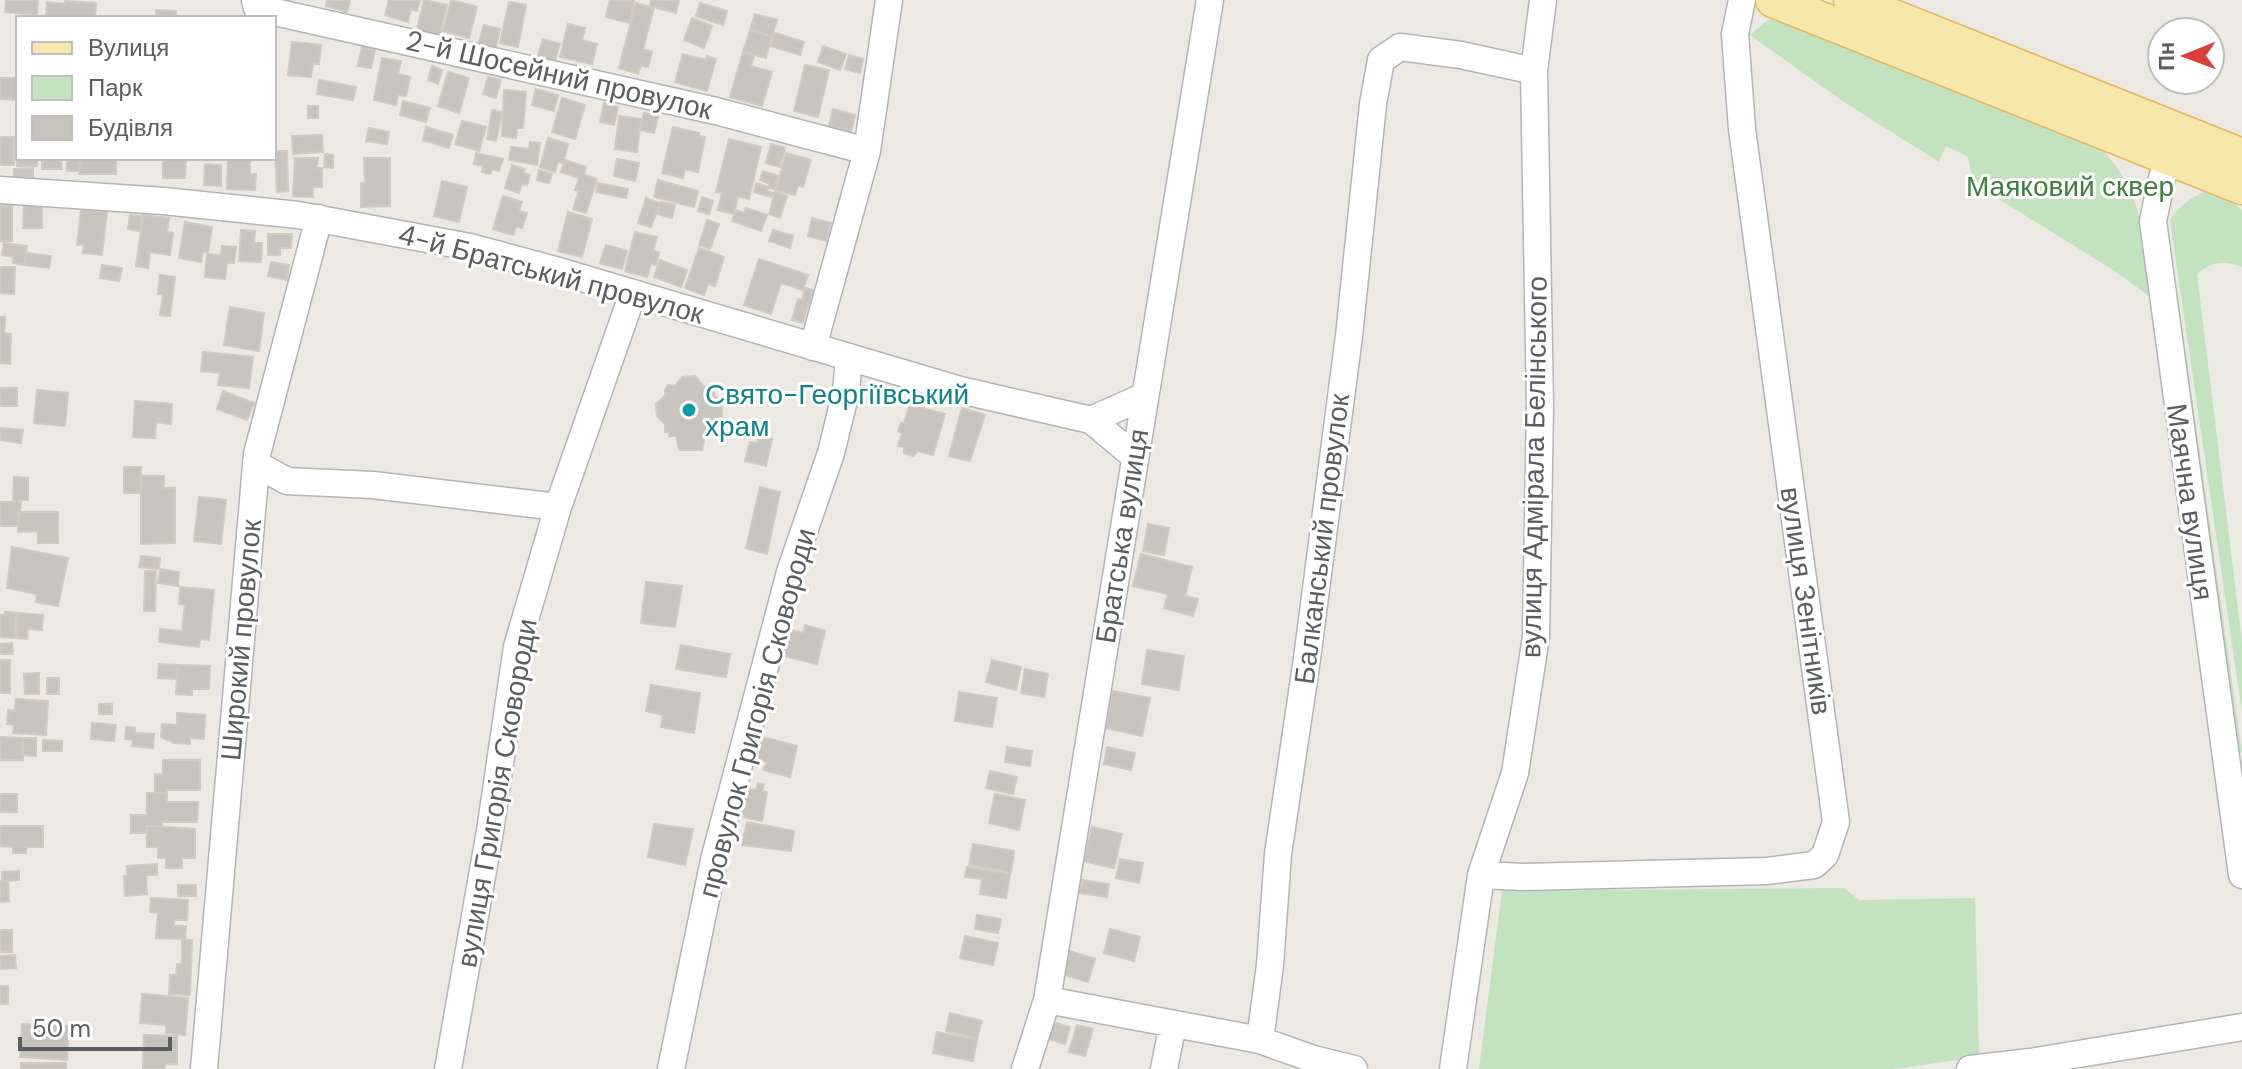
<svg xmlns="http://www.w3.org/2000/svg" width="2242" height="1069" font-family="'DM Sans',sans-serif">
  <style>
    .green { fill: #c2e2c0 }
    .building { fill: #c7c4be; stroke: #d0cac1; stroke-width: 2 }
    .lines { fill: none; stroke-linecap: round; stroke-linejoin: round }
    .minor-casing { stroke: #b2b5b8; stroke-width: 29 }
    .major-casing { stroke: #e6b961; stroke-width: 37 }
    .minor { stroke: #fff; stroke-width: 26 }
    .major { stroke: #f8e7aa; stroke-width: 34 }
    .culture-dot { fill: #0f9aa8; stroke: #fff; stroke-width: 3 }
    .labels { text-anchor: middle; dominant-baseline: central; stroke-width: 6; stroke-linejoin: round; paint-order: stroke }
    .street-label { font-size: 28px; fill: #5a5e61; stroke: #fff }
    .park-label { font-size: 28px; fill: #3b803b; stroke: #fff }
    .culture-label { font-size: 28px; fill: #0d838f; stroke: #fff; text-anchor: start }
  </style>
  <rect width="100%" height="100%" fill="#ece9e2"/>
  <path class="green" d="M1784,18L2097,145C2144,189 2144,239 2152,298L2113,270L1973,183L1968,157L1946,146L1939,162L1844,102L1750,35L1768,20Z
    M2213,190H2218L2242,210V267C2225,260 2211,261 2197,274L2242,642V712L2170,220C2180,205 2195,193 2213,190Z
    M2177,340L2185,348L2242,753L2238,750Z
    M1844,888L1859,900L1975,898L1979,1057L1893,1069H1479L1502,891Z"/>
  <path class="building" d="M6,0H38L37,15L5,12Z
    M327,0H350L347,12L326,6Z
    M389,0H420L417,11L411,9L408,22L385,15Z
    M424,0L447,5L439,39L416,34Z
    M451,0L477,7L469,38L443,31Z
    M610,0L634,1L630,23L606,17Z
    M651,0H679L676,13L650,6Z
    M65,1L96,3L95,18H46L47,2L64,4Z
    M509,2L526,5L518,47L500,43Z
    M636,3L654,8L643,49L652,52L648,67L641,65L638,74L619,68Z
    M700,3L727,11L723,25L696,16Z
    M156,10L176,11V18H156Z
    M755,14L777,20L772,36L750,30Z
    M692,18L712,26L704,48L684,40Z
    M568,24L585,28L582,40L597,44L592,64L560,57Z
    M484,25L500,29L495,50L478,45Z
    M750,30L772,36L766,58L743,52Z
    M775,33L804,42L800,55L771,46Z
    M543,39L560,44L554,64L537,59Z
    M292,42L321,45L319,64H313L311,77L288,75Z
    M823,46L846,54L840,70L818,62Z
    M362,47L375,50L371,68L358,66Z
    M743,52L754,55L751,66L772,72L762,106L730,97Z
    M683,54L706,60L707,56L716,59L707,91L675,82Z
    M849,55L863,59L860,73L845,69Z
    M382,58L401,61L398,74L410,77L406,96L398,95L396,105L374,100Z
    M805,65L829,70L818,117L794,111Z
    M432,66L442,70L438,84L428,80Z
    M448,72L469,78L459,113L438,106Z
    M488,77L501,80L496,98L483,94Z
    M0,78H18V100L0,99Z
    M319,80L356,87L353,100L317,94Z
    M536,89L558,95L554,111L532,105Z
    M504,90L526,92L523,128H517L516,138L502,136Z
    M562,98L585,105L575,139L552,132Z
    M403,101L430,108L426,122L400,115Z
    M604,103L618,107L614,125L600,122Z
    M308,106H318V118H308Z
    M833,109L855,115L851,132L829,126Z
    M492,110L502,112L496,141L487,139Z
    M644,113L658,116L654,133L640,130Z
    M619,116L641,119L637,152L615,149Z
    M462,121L486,127L479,151L455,144Z
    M426,127L453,135L449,148L423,140Z
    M673,127L699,133V136L705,137L698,172L685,169L683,178L662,173Z
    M369,128L389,132L387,144L366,141Z
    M322,135L323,152L293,154L292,136Z
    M17,136L18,158H37V166H17Z
    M0,137H14V165H0Z
    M548,138L568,144L563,163L558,162L555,172L540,167Z
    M729,139L761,147L749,199L738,196L734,214L718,210L722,193L716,192Z
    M530,142L540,143L537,165L509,160L511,147L529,149Z
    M771,144L785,148L780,167L766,163Z
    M275,151H287L288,191L277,192Z
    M476,153L503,159L499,171L492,169L490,174L482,172L483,166L474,164Z
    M786,153L811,160L803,187L798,185L795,195L776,190Z
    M325,154L333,155V168L324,167Z
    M42,158H61L62,169H42Z
    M67,158H79V171H67Z
    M80,158H116V174H79Z
    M163,158H186L185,178H163Z
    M228,158L250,159V174H256L255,190L227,189Z
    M295,158H318L317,168H322V187H313V197L293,196Z
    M364,158H390V206L361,207V183H365Z
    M617,159L639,163L635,181L614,176Z
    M565,160L586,167L584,174L597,179L586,213L573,209L579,191L575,190L579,178L561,172Z
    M205,164L221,165V186L204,185Z
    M512,165L525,169L523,173L530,175L527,185L522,184L519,193L505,188Z
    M33,168V177L14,178V169Z
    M539,170L552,174L549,183L537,180Z
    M763,171L778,176L774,189L768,187L770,184L760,180Z
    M658,180L698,191L694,207L654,197Z
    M442,181L467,187L459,222L434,216Z
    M598,183L628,189L626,198L596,192Z
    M756,183L768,187L767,191L773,193L771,197L754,192Z
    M775,192L787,196L780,218L769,214Z
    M503,196L522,202L519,211L527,213L522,228L516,226L513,235L493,229Z
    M702,197L713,201L709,214L698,211Z
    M646,198L660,203L651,227L638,223Z
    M661,202L675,205L672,218L658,214Z
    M0,205H12V241H0Z
    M24,205H42V228H23Z
    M746,208L767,215L761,231L732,221L736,210L744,213Z
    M81,209L107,212L102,255L83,253L84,245H77Z
    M568,212L592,219L582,257L558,251Z
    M130,215L142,216L140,231L128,229Z
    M143,215L169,218L167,232L173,233L170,255L150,252L148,268L136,266Z
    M812,218L831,223L826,241L808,236Z
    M707,220L719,224L710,249L699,245Z
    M185,222L212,227L208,252H203L201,262L179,258Z
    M241,230L255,231L254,243H262L261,262L239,261Z
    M773,230L793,236L790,248L769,241Z
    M635,232L657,237L653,251L659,252L656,265L651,264L647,277L625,271Z
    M268,234H292L291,248H280V255H268Z
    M4,243L27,246L24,265L13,263V257L2,255Z
    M606,245L627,251L622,269L600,263Z
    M222,246L236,247L234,263H227L225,279L205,277L207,254L221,255Z
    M699,248L724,257L715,286L708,284L704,295L685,288Z
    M26,253L51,256L49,268L24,265Z
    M759,259L808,275L803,290L781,283L771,314L744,305Z
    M660,260L687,270L681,287L654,277Z
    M271,262L289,265L287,280L268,276Z
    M102,265L122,268L119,281L100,278Z
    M0,267H15L14,294L0,293Z
    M160,275L175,277L170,316L160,315L163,294H158Z
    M805,288L813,290L803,323L792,320L798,299L802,300Z
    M230,307L264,313L259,351L224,345Z
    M0,317H5L4,333L11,334L10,364L0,363Z
    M203,352L253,357L249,388L218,385L220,373L201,371Z
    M695,376L704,387L711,386L714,390V395L722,402V416L715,422V432L705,435L702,450H679L676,436H669V432H665V424L657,416L656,404L665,396V390L668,385L675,386L682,377Z
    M0,388H17V406H0Z
    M37,390L68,393L65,426L34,423Z
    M223,391L254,403L247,420L217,409Z
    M135,401L172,404L171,424L156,422L155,438L133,437Z
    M910,405L945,414L933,455L918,451L913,456L904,453V447L898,446L902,433L898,431L901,423H904Z
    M962,408L985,415L970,461L949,456Z
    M0,428L23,430L21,443L0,440Z
    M759,436L772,439L766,466L745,461L750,442L757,443Z
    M124,467H141V493H124Z
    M141,476H164V488H175V543L141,544Z
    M14,477L28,478V500H13Z
    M760,487L780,492L767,554L746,548Z
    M199,497L226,500L221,544L194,541Z
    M0,502H21L18,526H0Z
    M18,512H58V543H38V531L18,532Z
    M1148,524L1169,528L1164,555L1143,551Z
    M12,547L68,558L58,606L36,602L37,594L7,588Z
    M1141,554L1192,567L1185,596L1198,599L1193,616L1164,608L1168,594L1133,586Z
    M141,556L160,558L159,569L139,567Z
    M160,569L179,572L178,586L158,583Z
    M145,571H156L155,611H144Z
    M646,582L682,586L675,627L641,623Z
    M180,587L214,590L209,640L200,639L199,647L159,642L160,629L182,631L185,605L179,604Z
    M5,612L16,613L15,638L0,637V615H5Z
    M18,613L43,615L42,630L28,629L27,639L17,638Z
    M805,625L825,631L817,664L780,655L787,629L804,633Z
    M12,643L13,654H0V644Z
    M681,645L730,654L726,677L676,669Z
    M1147,650L1184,656L1179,690L1142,684Z
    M0,660H10V693H0Z
    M992,660L1021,667L1016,690L986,682Z
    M159,664L178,665L177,679L158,678Z
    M178,665L210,666L209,689H192V695L176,694Z
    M1025,669L1048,674L1044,697L1021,693Z
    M39,673V694H25L24,674Z
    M47,678H59V694H47Z
    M651,685L700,693L694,733L661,727L663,715L646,711Z
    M1113,691L1150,698L1142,736L1106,728Z
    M959,692L997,698L992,727L955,721Z
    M16,699L48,701L46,735L13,733L14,725L7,724L8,710L15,711Z
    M99,704H112V714H99Z
    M177,713L205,715L204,739L190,738V744L174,743L161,737L162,724L177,725Z
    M92,723L116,725L114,741L91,739Z
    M126,727L135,728V733L154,734L153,748L132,746L133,740L125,739Z
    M0,737L23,738V760H0Z
    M762,737L797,746L790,777L763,770L767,762L756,760Z
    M23,738H36V756L23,755Z
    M43,740L62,741V751H43Z
    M1007,747L1032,751L1030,766L1005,762Z
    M1107,747L1135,753L1131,770L1104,764Z
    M163,760H200V790H167V793H155V774L163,775Z
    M990,771L1017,777L1013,794L986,788Z
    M758,783L764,784L762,791L767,792L762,821L737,816L744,788L756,790Z
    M147,793H167V802H198L197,822H162V826H147L146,833H131V815H147Z
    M0,794H17V812H0Z
    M995,794L1025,800L1019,830L989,823Z
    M747,822L794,831L791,851L742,845Z
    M654,824L693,829L685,865L648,857Z
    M0,826H43V847H26V853H13V847L0,846Z
    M147,826L195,829V858H182V868H166V858H158V847H147Z
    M1092,827L1122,834L1114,868L1084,861Z
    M973,844L1014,851L1011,872L969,865Z
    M1120,859L1143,863L1139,883L1116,878Z
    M157,864V875H146L147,894L125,896L124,876H127V866Z
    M967,867L1010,874L1006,898L980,894L982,879L965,877Z
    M19,871V880L2,881V872Z
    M1082,880L1109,884L1107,897L1080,893Z
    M0,881H8L9,901L0,902Z
    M178,885H196V896H178Z
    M151,898L188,900L187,920H174V926H186L185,939L156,938L158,913L150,912Z
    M977,915L1001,919L998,933L975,929Z
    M1110,929L1140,937L1134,961L1104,953Z
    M0,930H12V952H0Z
    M965,936L998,943L993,965L960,958Z
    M182,940H192L190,995L169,994L170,975H176L177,964H182Z
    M1069,951L1095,959L1088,982L1062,974Z
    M15,955L16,968L0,969V956Z
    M0,986H8V1004H0Z
    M142,994L188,998L185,1035L166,1033V1025L140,1023Z
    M950,1013L982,1021L977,1038L946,1031Z
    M1048,1021L1070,1027L1065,1044L1043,1037Z
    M22,1024L69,1026L67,1060L20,1057Z
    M1077,1025L1093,1029L1085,1056L1069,1052Z
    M937,1032L977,1040L973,1061L933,1053Z
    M144,1035L177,1036V1064H165V1069H143Z
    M21,1063H66V1069H21Z"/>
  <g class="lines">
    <defs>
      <path id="minor" d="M255,0L257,8L716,111L867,151
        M2176,140L2162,178L2153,221L2242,875
        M0,190L164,201L298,215L470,247L555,270L960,390L1091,420L1134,456
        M813,347L867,151L889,0
        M1091,420L1145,396
        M256,464L287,481L373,485L558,507
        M1481,875L1524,877L1767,871L1814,865L1825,855L1836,822L1742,129L1735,34L1742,0
        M1047,1000L1260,1040L1313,1059L1354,1069
        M1260,1040L1270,965L1278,854L1306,666L1349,336L1373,104L1381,60L1400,47L1461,55L1534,71
        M204,1069L257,454L319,218
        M448,1069L490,831L517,647L558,507L633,293
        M671,1069L714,860L790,572L831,453L846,392L849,358
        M1025,1069L1047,1000L1210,0
        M1164,1069L1173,1024
        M1453,1069L1481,875L1515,773L1536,637L1540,405L1534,71L1543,0
        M1970,1069L2030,1062L2242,1027"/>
      <path id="major" d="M1773,0L2242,187
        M1851,0L2242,156"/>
    </defs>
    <use href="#minor" class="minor-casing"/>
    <use href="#major" class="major-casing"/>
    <use href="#minor" class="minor"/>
    <use href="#major" class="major"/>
  </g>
  <circle class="culture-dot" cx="689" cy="410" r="8"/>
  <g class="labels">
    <g class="street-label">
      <text transform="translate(559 75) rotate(13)">2-й Шосейний провулок</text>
      <text transform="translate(551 274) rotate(15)">4-й Братський провулок</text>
      <text transform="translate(1534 467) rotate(-89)">вулиця Адмірала Белінського</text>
      <text transform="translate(2190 502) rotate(82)">Маячна вулиця</text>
      <text transform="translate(1122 536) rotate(-81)">Братська вулиця</text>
      <text transform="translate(1322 539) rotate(-83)">Балканський провулок</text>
      <text transform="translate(1806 601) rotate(82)">вулиця Зенітників</text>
      <text transform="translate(241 640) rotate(-85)">Широкий провулок</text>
      <text transform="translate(757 713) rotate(-75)">провулок Григорія Сковороди</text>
      <text transform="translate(497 793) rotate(-80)">вулиця Григорія Сковороди</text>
    </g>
    <g class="park-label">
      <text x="2070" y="186">Маяковий сквер</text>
    </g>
    <g class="culture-label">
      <text x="705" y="394">Свято-Георгіївський<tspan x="705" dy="32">храм</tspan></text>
    </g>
  </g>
  <rect x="16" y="16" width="260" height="144" fill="#ffffff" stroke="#bdbfc0" stroke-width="2"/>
  <rect x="32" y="42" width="40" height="12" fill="#f8e7aa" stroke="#bdbfc0" stroke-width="2"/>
  <text x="88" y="56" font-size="24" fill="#5a5e61">Вулиця</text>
  <rect x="32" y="76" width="40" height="24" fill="#c2e2c0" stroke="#bdbfc0" stroke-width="2"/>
  <text x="88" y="96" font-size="24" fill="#5a5e61">Парк</text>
  <rect x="32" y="116" width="40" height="24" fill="#c7c4be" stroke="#bdbfc0" stroke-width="2"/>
  <text x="88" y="136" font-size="24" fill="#5a5e61">Будівля</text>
  <g transform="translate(2186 56) rotate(269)"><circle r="38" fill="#ffffff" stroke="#bdbfc0" stroke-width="2"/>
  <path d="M0-6L14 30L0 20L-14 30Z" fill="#db3d39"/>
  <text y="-12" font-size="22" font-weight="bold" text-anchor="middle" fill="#5a5e61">Пн</text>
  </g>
  <path d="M20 1037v12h150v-12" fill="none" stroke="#5a5e61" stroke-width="4"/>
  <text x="32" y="1037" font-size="24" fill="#5a5e61" stroke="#ffffff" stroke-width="6" paint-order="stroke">50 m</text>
</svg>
